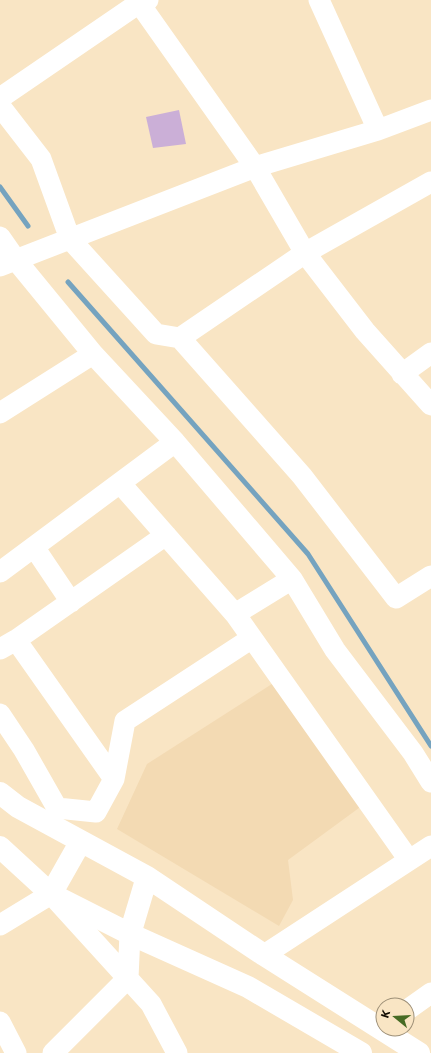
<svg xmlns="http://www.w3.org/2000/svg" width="431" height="1053" font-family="Commissioner,sans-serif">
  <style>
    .built { fill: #f3dab3 }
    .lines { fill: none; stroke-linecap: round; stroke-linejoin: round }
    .stream { stroke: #75a3bf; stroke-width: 5 }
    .building { fill: #cbafd7 }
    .minor { stroke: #fff; stroke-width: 21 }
    .major { stroke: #fff; stroke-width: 22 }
  </style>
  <rect width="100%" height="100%" fill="#f9e5c4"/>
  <path class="built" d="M275,682L363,805L288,860L293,900L279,926L117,829L147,764Z"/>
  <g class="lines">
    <path class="stream" d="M0,187L28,226
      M68,282L308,554L431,746"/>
  </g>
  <path class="building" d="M179,110L186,144L153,148L146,117Z"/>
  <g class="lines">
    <path class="minor" d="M137,0L255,167L305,253L365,331L431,405
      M319,0L378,130
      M0,98L139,3L148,0
      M0,106L41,159L70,239L156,334L180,338L302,476L396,598L431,576
      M0,237L16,260L93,354L175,442L292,579L335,650L413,753L431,782
      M0,266L255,167L378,130L431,110
      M180,338L305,253L431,182
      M402,374L431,353
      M0,413L93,354
      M120,483L235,614L409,860
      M34,547L71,602
      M0,572L175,442
      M235,614L292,579
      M16,640L114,779
      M0,649L16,640L166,535
      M0,714L24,750L57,808L96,812L114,779L125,721L252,638
      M0,925L51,894L151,1004L177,1053
      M264,955L431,846
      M407,1010L431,993
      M0,1022L16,1053
      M53,1053L128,978L130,934"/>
    <path class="major" d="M0,793L18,807L147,877L264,955L419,1053
      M0,847L51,894L130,934L248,987L361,1053
      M51,894L81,841
      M130,934L147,877"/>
  </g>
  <g transform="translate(395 1017) rotate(288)"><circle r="19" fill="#f9e5c4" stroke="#9d8f77"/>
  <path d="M0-3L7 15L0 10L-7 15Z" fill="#476b24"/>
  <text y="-6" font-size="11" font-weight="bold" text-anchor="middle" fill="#130d03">K</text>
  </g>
</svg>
